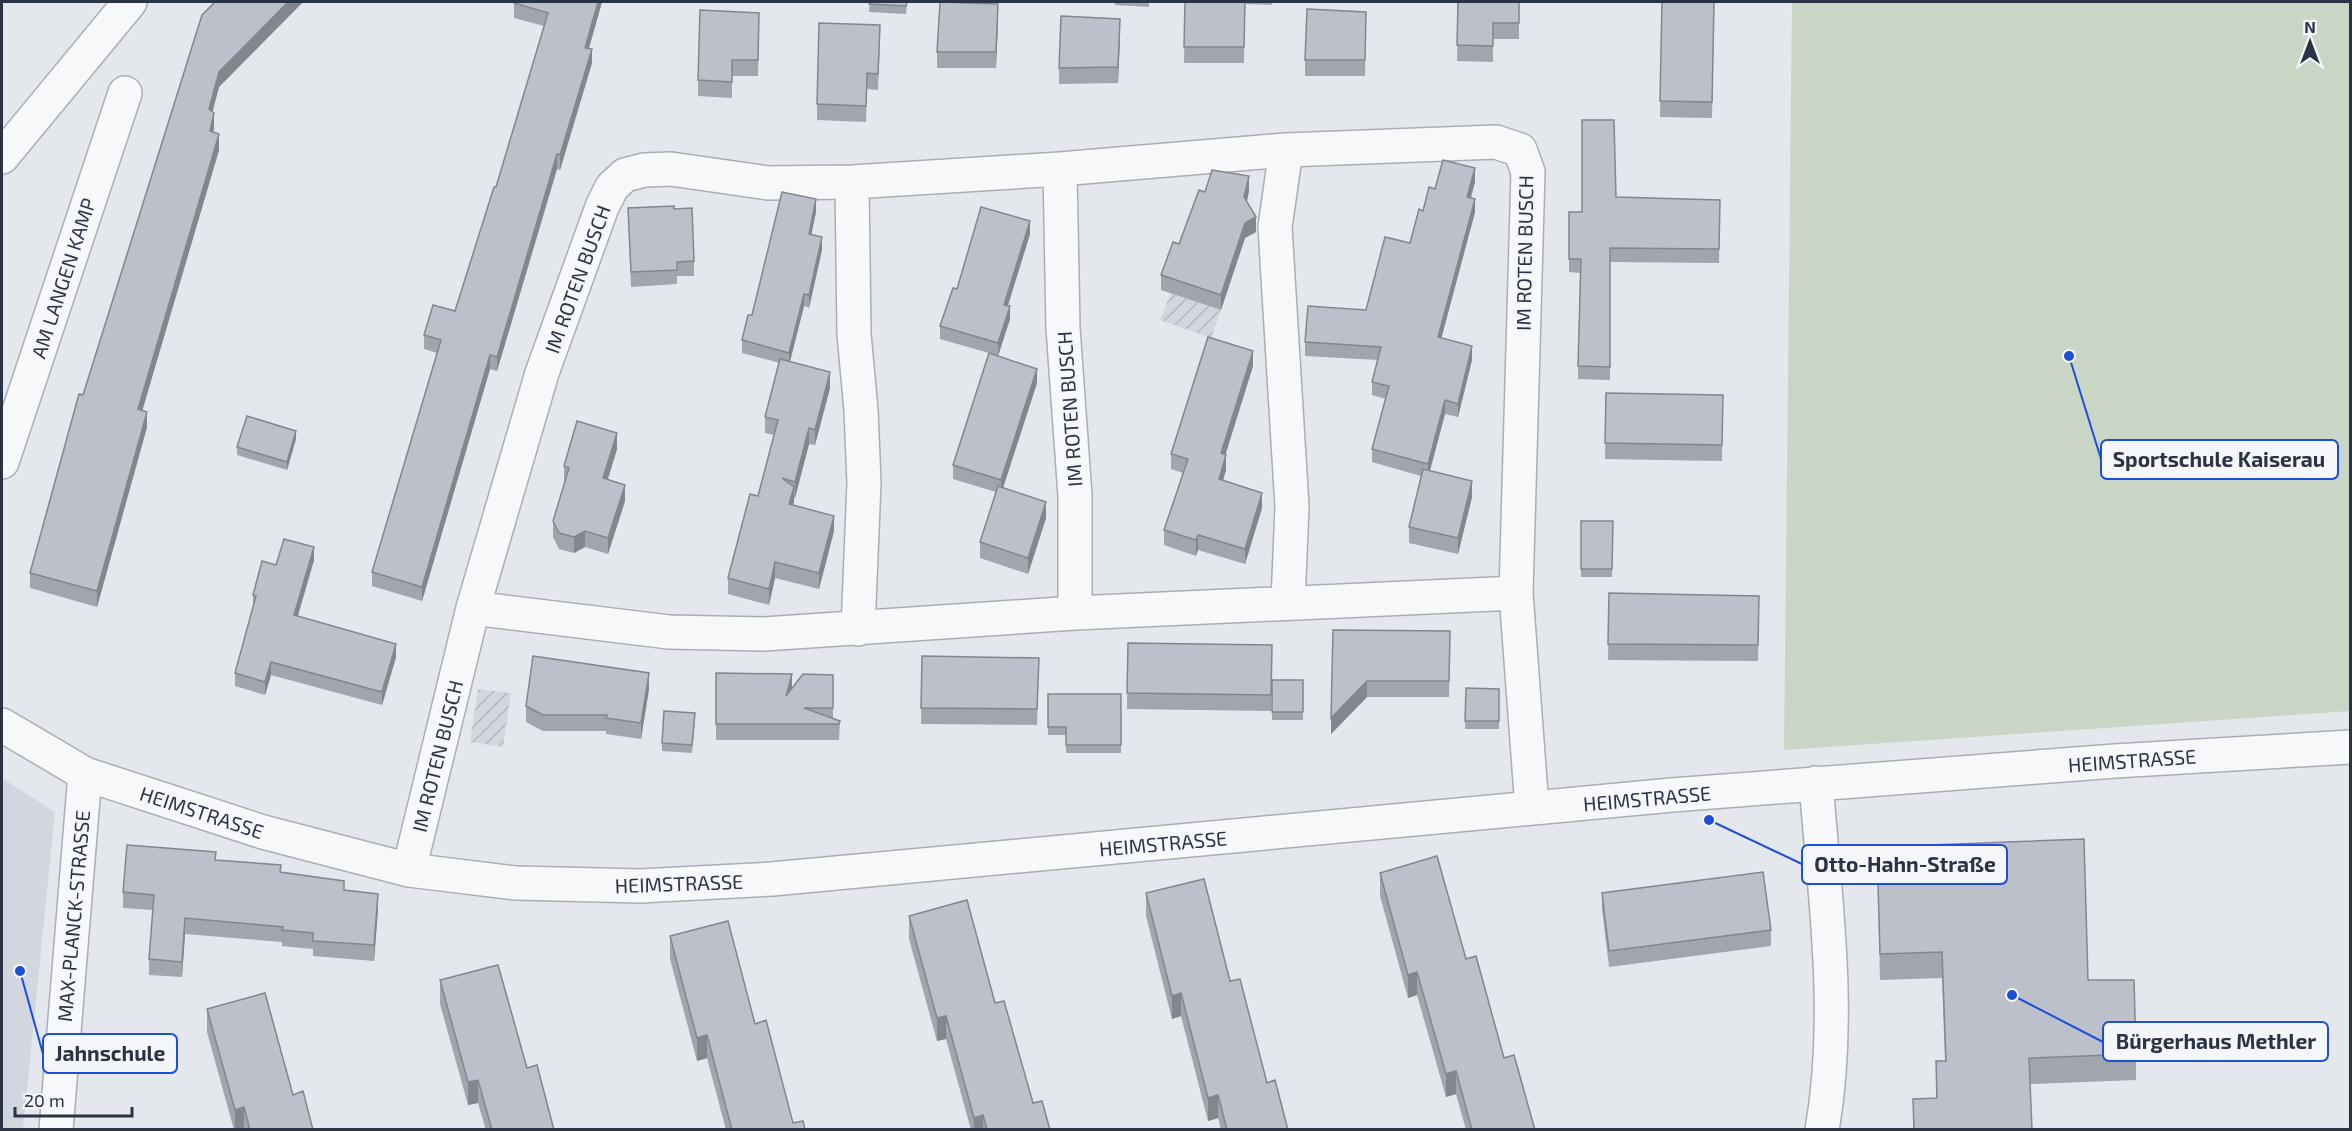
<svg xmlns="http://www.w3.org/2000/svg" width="2352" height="1131" font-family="'Exo 2',sans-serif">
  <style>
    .built { fill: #d2d6de }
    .industrial { fill: url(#industrial-furrows) }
    .pitch { fill: #c9d6c5 }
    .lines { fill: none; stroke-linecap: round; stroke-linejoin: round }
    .minor-casing { stroke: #a9aeb7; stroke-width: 36 }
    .minor { stroke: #f7f8fa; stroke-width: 33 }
    .wall { fill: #a1a5ae }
    .shaded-wall { fill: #83868d }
    .building { fill: #bbc0ca; stroke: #83868d; stroke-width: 1.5 }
    .labels { text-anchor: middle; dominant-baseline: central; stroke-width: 4.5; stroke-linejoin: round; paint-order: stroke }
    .street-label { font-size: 20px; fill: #2b3445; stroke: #f4f6f9 }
    .leader { fill: none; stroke: #1d4ed8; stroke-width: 2 }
    .callout-dot { fill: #1d4ed8; stroke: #f4f6f9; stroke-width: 2 }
    .callout { fill: #f4f6f9; stroke: #1d4ed8; stroke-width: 2 }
    .callout-label { font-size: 21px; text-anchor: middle; font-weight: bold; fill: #2b3445 }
  </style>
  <defs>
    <pattern id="industrial-furrows" width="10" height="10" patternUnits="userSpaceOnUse" patternTransform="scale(1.5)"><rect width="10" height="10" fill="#d2d6de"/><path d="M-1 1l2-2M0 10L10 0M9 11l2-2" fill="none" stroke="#b4b8c0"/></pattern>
  </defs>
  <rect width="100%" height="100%" fill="#e4e7ec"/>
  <path class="built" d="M2,778L55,812L23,1129H2Z"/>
  <path class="industrial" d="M1171,293L1221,310L1211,338L1160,320Z
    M478,689L511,693L503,747L470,742Z"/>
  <path class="pitch" d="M1792,2H2350V711L1784,750Z"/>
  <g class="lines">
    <defs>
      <path id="minor" d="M1286,150L1275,227L1292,507L1288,602
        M2,157L130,2
        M1060,169L1063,328L1075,496V613
        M852,182L854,334L861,410L864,483L858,629
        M2,462L125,93
        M473,608L669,632L764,634L1075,613L1516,593
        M2,725L85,774L263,832L409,870L516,883L640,886L772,879L1672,795L2115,761L2350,747
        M1816,783C1825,898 1842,1016 1822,1130
        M409,870L473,608L542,373L602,207L612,187L625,175L644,170L671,169L768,183L852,182L1060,169L1286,150L1496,142L1520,150L1528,172L1516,593L1532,808
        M56,1130L85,774"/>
    </defs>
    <use href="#minor" class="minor-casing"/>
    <use href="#minor" class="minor"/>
  </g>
  <path class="wall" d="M215,2H303L219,87L212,112L214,129L213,132L219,150L142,411L147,427L97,607L30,588V573Z
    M602,2L589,48L592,63L560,170L557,169L497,371L490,369L422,601L372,586V572L437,353L424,349V335L455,311L496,187L544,26L514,18V3Z
    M870,2H907L906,14L869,12Z
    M1115,2H1149V7L1115,5Z
    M1185,2H1273L1272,5L1245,4L1244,63H1184Z
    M1458,2H1519V39H1493V62L1457,61Z
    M1662,2H1714L1712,118L1660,117Z
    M998,20L996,68H937V52Z
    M1366,28L1365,76H1305V60Z
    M759,29L758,76H732V98L698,96V80Z
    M1120,35L1118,83L1059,84V68Z
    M880,41L878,90L867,89L866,122L817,120V104Z
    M1475,182L1471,198L1475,212L1441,338L1472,360L1458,417L1445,414L1430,471L1472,497L1458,554L1409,543V527L1421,476L1372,462V449L1386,399L1372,395V382L1378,360L1305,356V342L1366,310L1410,243L1435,189Z
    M1249,191L1247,202L1256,232L1245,238L1221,310L1161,290V275L1179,244L1205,192Z
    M1616,197L1720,200L1719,263L1610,262V380L1578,379L1580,273L1569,272V212H1582Z
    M628,208L694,261V276H677V284L631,287Z
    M816,212L811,234L822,250L809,308L804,306L790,362L830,388L815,445L809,444L795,498H794L793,505L834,531L819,589L775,578L769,605L728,594V578L758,496L774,435L765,433V417L780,363L742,353V340L752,315Z
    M1030,234L1008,306L1010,319L998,356L1037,383L1003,488L1046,518L1028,574L980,558V542L996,492L953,479V465L989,353L940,339V326L957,289Z
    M1253,366L1225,455L1226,470L1223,480L1262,508L1245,564L1198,550L1196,556L1164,545V530L1183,473L1171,469V454Z
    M1606,393L1723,395L1722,461L1605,459Z
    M296,439L287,470L237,455V447Z
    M617,449L608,479L625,501L608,554L585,547L574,553L559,549L553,537V521L565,482H564V466Z
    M1581,521H1613L1612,577H1581Z
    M314,560L298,616L396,657L382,705L271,675L265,695L235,686V673L253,608V595L276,565Z
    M1609,593L1759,612L1758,661L1608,660Z
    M1333,630L1450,631L1449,697H1367L1331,734Z
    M1128,643L1272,645L1271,711L1127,709Z
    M922,656L1039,658L1037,725L921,724Z
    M716,673L792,688L833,675V719L840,721L839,740H716Z
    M1272,680H1303V720H1272Z
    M1466,688L1499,689V729H1465Z
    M649,689L641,739L606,734V731H543L526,722V706Z
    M1048,694H1121V753H1066V735H1048Z
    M695,721L692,753L662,751V743Z
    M1877,847L2088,980L2136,1054V1080L2030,1084L2032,1130H1913V1099L1936,1098V1061H1945L1942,978L1880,980Z
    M216,860L281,872L344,891L378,909L374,961L313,956V949L282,946V942L185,934L182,977L149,975V959L153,910L123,908V892Z
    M1380,873L1466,959L1504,1058L1535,1130H1466L1456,1094L1446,1097L1417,995L1408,998L1380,896Z
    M1146,893L1230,981L1267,1083L1288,1130H1221L1218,1118L1208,1121L1181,1016L1172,1019L1146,916Z
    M1602,893L1771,930V946L1609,967L1602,909Z
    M909,916L995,1003L1033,1103L1050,1130H971L946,1039L937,1041L909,939Z
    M670,936L755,1024L793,1123L805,1130H726L707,1058L697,1061L670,959Z
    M440,980L527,1068L554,1130H486L478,1103L468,1105L440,1004Z
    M207,1009L293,1095L313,1130H234L207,1032Z"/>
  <path class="shaded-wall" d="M288,2H303L219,87L209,125V109L219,72Z
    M598,2H602L585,62V48Z
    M998,4V20L996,68V52Z
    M1120,19V35L1118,83V67Z
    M592,49V63L560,170V155Z
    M214,113V129L210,147V131Z
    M219,134V150L138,425V409Z
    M557,154V169L497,371V357Z
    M1475,168V182L1467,210V197Z
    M1249,176V191L1244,212V197Z
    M816,199V212L809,246V234Z
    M1475,199V212L1438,351V337Z
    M1256,217V232L1245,238L1221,310V295L1245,223Z
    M1030,221V234L1004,317V305Z
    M822,237V250L809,308V295Z
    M804,294V306L789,365V353Z
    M1010,306V319L998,356V343Z
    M1472,346V360L1458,417V404Z
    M1253,351V366L1221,469V453Z
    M490,355V369L422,601V587Z
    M1037,369V383L1001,494V480Z
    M830,372V388L815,445V430Z
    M1445,400V414L1428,477V464Z
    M147,412V427L97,607V591Z
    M809,428V444L795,498V482Z
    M296,431V439L287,470V462Z
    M617,433V449L603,494V478Z
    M1226,455V470L1219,494V479Z
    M1472,481V497L1458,554V538Z
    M625,485V501L608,554V538Z
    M794,487V502L789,520V504Z
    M1262,493V508L1245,564V549Z
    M1046,502V518L1028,574V558Z
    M834,516V531L819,589V573Z
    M585,531V547L574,553V537Z
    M1198,535V550L1196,556V540Z
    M314,547V560L294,628V615Z
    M775,562V578L769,605V589Z
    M396,644V657L382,705V692Z
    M271,662V675L265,695V682Z
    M649,673V689L641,739V723Z
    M792,674V690L786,696Z
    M1367,681V697L1331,734V718Z
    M378,894V909L374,961V945Z
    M185,918V934L182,977V962Z
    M1417,972V995L1408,998V975Z
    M1181,993V1016L1172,1019V996Z
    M946,1016V1039L937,1041V1018Z
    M707,1035V1058L697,1061V1038Z
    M1456,1071V1094L1446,1097V1074Z
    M478,1080V1103L468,1105V1082Z
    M1218,1095V1118L1208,1121V1098Z
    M244,1107V1130H235V1110Z
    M983,1115V1130H974V1118Z"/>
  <path class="building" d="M215,2H288L219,72L209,109L214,113L210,131L219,134L138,409L147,412L97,591L30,573L79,394L83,395L202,15Z
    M514,2H598L585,48L592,49L560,155L557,154L497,357L490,355L422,587L372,572L441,340L424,335L433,305L455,311L494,187H496L548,13L514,3Z
    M870,2H907L906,6L869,4Z
    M940,2L998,4L996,52H937Z
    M1185,2H1245L1244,47H1184Z
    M1458,2H1519V23H1493V46L1457,45Z
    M1662,2H1714L1712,102L1660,101Z
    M1307,9L1366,12L1365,60H1305Z
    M700,10L759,13L758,60H732V82L698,80Z
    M1061,16L1120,19L1118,67L1059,68Z
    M819,23L880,25L878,74L867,73L866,106L817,104Z
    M1582,120H1614L1616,197L1720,200L1719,249L1610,248V367L1578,366L1581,259H1569V212H1582Z
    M1443,160L1475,168L1467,197L1475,199L1438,337L1472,346L1458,404L1445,400L1428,464L1372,449L1389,386L1372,382L1381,347L1305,342L1308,306L1366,310L1385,237L1410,243L1419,209L1423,211L1429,187L1435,189Z
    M1212,170L1249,176L1244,197L1256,217L1245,223L1221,295L1161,275L1173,242L1179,244L1199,190L1205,192Z
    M782,192L816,199L809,234L822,237L809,295L804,294L789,353L742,340L748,315H752Z
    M674,206V209L692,208L694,261L677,262V270L631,272L628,208Z
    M981,207L1030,221L1004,305L1010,306L998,343L940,326L953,288L957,289Z
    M1208,337L1253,351L1221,453L1226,455L1219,479L1262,493L1245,549L1198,535L1196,540L1164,530L1188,459L1171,454Z
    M989,353L1037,369L1001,480L953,465Z
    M780,359L830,372L815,430L809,428L795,482L782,478L794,487L789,504L834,516L819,573L775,562L769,589L728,578L750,494L758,496L778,420L765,417Z
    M1606,393L1723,395L1722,445L1605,443Z
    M247,416L296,431L287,462L237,447Z
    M577,421L617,433L603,478L625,485L608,538L585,531L574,537L559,533L553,521L569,468L564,466Z
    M1423,469L1472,481L1458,538L1409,527Z
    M998,486L1046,502L1028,558L980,542Z
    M1581,521H1613L1612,569H1581Z
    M284,539L314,547L294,615L396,644L382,692L271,662L265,682L235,673L256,596L253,595L262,561L276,565Z
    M1609,593L1759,596L1758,645L1608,644Z
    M1333,630L1450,631L1449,681H1367L1331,718Z
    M1128,643L1272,645L1271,695L1127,693Z
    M533,656L649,673L641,723L606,718L607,715H543L526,706Z
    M922,656L1039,658L1037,709L921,708Z
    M716,673L792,674L786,696L803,674L833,675V708H804L840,721L839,724H716Z
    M1272,680H1303V712H1272Z
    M1466,688L1499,689V721H1465Z
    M1048,694H1121V745H1066V727H1048Z
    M664,711L695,713L692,745L662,743Z
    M2084,839L2088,980H2134L2136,1054L2029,1058L2032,1130H1914L1913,1099L1937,1098L1936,1061H1946L1942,952L1880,954L1877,847Z
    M127,845L216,852L215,860L281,865L280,872L344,881V890L378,894L374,945L313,941V933L282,930L283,927L185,918L182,962L149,959L154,895L123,892Z
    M1437,856L1466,959L1476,956L1504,1058L1514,1055L1535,1130H1472L1456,1071L1446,1074L1417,972L1408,975L1380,873Z
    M1763,872L1771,930L1609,951L1602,893Z
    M1204,879L1230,981L1240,979L1267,1083L1275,1080L1288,1130H1227L1218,1095L1208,1098L1181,993L1172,996L1146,893Z
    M967,900L995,1003L1004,1001L1033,1103L1042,1101L1050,1130H987L983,1115L974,1118L946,1016L937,1018L909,916Z
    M728,921L755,1024L766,1020L793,1123L803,1121L805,1130H732L707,1035L697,1038L670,936Z
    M498,965L527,1068L537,1065L554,1130H492L478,1080L468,1082L440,980Z
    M265,993L293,1095L303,1091L313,1130H250L244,1107L235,1110L207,1009Z"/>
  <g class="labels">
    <g class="street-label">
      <text transform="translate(1524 253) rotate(-89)">IM ROTEN BUSCH</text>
      <text transform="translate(63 278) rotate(-72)">AM LANGEN KAMP</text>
      <text transform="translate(577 279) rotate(-70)">IM ROTEN BUSCH</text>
      <text transform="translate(1069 409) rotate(-94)">IM ROTEN BUSCH</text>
      <text transform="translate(437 756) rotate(-76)">IM ROTEN BUSCH</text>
      <text transform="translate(2132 760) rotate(-4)">HEIMSTRASSE</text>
      <text transform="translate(1647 798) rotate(-5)">HEIMSTRASSE</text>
      <text transform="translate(202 812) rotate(18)">HEIMSTRASSE</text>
      <text transform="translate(1163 843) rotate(-5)">HEIMSTRASSE</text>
      <text transform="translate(679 883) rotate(-2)">HEIMSTRASSE</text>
      <text transform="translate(73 916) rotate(-85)">MAX-PLANCK-STRASSE</text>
    </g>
  </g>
  <path class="leader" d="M2069 356L2101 459M1709 820L1802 864M2012 995L2103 1042M20 971L43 1054"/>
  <g class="callout-dot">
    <circle cx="2069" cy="356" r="6"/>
    <circle cx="1709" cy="820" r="6"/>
    <circle cx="2012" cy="995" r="6"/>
    <circle cx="20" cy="971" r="6"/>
  </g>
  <g class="callout">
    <rect x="2101" y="440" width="237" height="39" rx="6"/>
    <rect x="1802" y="845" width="205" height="39" rx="6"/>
    <rect x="2103" y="1022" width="225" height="39" rx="6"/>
    <rect x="43" y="1034" width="134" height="39" rx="6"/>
  </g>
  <g class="callout-label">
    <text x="2219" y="467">Sportschule Kaiserau</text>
    <text x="1905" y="872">Otto-Hahn-Straße</text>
    <text x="2216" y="1049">Bürgerhaus Methler</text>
    <text x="110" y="1061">Jahnschule</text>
  </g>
  <rect width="2352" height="1131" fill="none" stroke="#2b3445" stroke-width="6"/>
  <g transform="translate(2310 42)" stroke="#f4f6f9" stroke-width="4.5" paint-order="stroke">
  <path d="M0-4.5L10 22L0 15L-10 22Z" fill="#2b3445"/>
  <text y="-9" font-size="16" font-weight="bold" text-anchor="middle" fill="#2b3445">N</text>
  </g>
  <path d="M15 1107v9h117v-9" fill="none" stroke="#2b3445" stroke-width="3"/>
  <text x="24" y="1107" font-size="18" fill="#2b3445" stroke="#f4f6f9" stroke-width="4.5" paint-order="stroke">20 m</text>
</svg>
